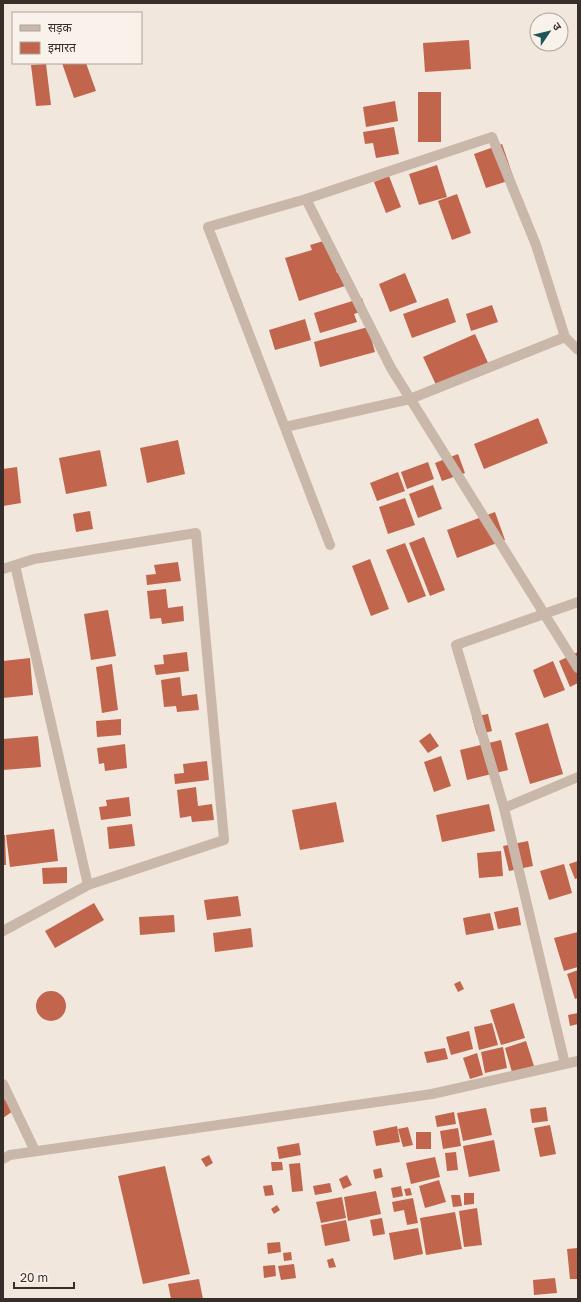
<svg xmlns="http://www.w3.org/2000/svg" width="581" height="1302" font-family="'Golos Text','Noto Sans Devanagari',sans-serif">
  <style>
    .building { fill: #c1654c }
    .lines { fill: none; stroke-linecap: round; stroke-linejoin: round }
    .street { stroke: #c9b7aa; stroke-width: 10 }
  </style>
  <rect width="100%" height="100%" fill="#f1e7dd"/>
  <path class="building" d="M469,40L471,69L425,72L423,43Z
    M62,63H86L96,91L74,98Z
    M46,64L51,105L36,106L31,65Z
    M418,92H441V142H418Z
    M395,101L398,121L366,127L363,107Z
    M394,127L399,154L376,158L373,143L365,144L363,132Z
    M502,144L514,179L486,188L474,154Z
    M437,165L447,197L419,205L409,174Z
    M389,176L401,207L386,213L374,182Z
    M457,194L471,233L452,240L438,201Z
    M327,240L337,273L343,271L348,285L299,301L285,258L312,250L310,245Z
    M405,273L417,302L390,312L379,284Z
    M362,298L366,310L354,314L357,322L320,333L314,313Z
    M448,298L456,322L412,338L403,314Z
    M492,305L498,322L471,331L466,314Z
    M305,319L311,340L275,350L269,330Z
    M368,327L375,352L320,367L314,342Z
    M475,334L489,365L438,389L423,357Z
    M538,418L548,443L484,469L474,444Z
    M178,440L185,474L147,483L140,448Z
    M100,450L107,486L66,494L59,458Z
    M458,454L465,473L442,481L435,463Z
    M428,462L434,479L407,489L401,472Z
    M17,467L21,503L3,506V469Z
    M398,472L405,491L377,501L370,483Z
    M433,485L442,509L418,518L409,494Z
    M405,498L415,525L388,534L379,507Z
    M90,511L93,529L76,532L73,514Z
    M495,512L505,540L457,558L447,530Z
    M424,537L445,590L430,596L409,543Z
    M405,543L426,596L408,603L386,550Z
    M370,559L389,609L371,616L352,566Z
    M178,562L181,581L147,585L146,575L156,574L154,565Z
    M166,589L168,608L183,606L184,621L162,624L161,618L150,619L147,591Z
    M108,610L116,656L91,660L84,614Z
    M187,652L189,671L156,675L154,665L164,664L163,655Z
    M578,652V683L570,687L559,661Z
    M30,658L33,695L3,698V661Z
    M553,661L565,690L544,698L533,670Z
    M112,664L118,710L102,713L96,667Z
    M180,677L182,696L197,694L199,710L177,712L176,706L164,707L161,680Z
    M488,714L492,731L477,735L472,717Z
    M121,719V735L97,737L96,721Z
    M548,723L563,774L530,784L515,733Z
    M430,733L439,746L428,753L419,741Z
    M38,736L41,767L3,770V739Z
    M501,740L508,770L467,780L460,750Z
    M125,744L127,768L105,771L104,763L99,764L97,748Z
    M441,756L451,786L434,792L424,762Z
    M207,761L209,780L175,784L174,774L184,773L183,764Z
    M196,787L198,806L212,804L214,820L192,822L191,816L180,818L177,790Z
    M129,797L131,816L101,820L99,807L107,806L106,800Z
    M336,802L344,842L300,850L292,810Z
    M489,804L495,831L442,842L436,815Z
    M132,824L135,846L109,849L107,827Z
    M54,829L58,861L10,867L6,835Z
    M3,835H5L6,865H3Z
    M528,841L533,866L509,871L503,846Z
    M501,851L503,876L479,878L477,853Z
    M578,861V878L575,879L569,864Z
    M564,864L572,893L549,900L540,871Z
    M67,867V883L43,884L42,868Z
    M238,896L241,916L207,920L204,900Z
    M94,903L104,920L55,948L45,931Z
    M518,907L521,925L498,929L494,912Z
    M490,913L494,930L466,935L463,918Z
    M174,915L175,932L140,935L139,917Z
    M251,928L253,947L215,952L213,933Z
    M578,932V967L564,971L554,938Z
    M578,970V998L575,999L567,974Z
    M460,981L464,989L458,992L454,984Z
    M36 1006a15 15 0 1 1 30 0a15 15 0 1 1-30 0Z
    M514,1003L525,1038L501,1045L490,1010Z
    M578,1013V1024L570,1026L568,1015Z
    M492,1023L498,1045L479,1050L474,1027Z
    M469,1031L473,1049L451,1055L446,1037Z
    M526,1041L534,1066L512,1072L505,1048Z
    M503,1047L507,1068L485,1073L481,1052Z
    M445,1048L448,1059L427,1063L424,1052Z
    M477,1053L483,1075L470,1079L463,1058Z
    M3,1097L13,1111L3,1118Z
    M546,1107L548,1121L532,1123L530,1109Z
    M486,1108L492,1135L463,1141L457,1113Z
    M454,1112L456,1124L437,1127L435,1116Z
    M550,1125L556,1154L540,1157L534,1128Z
    M397,1126L400,1142L376,1146L373,1131Z
    M408,1127L413,1145L403,1147L398,1129Z
    M458,1128L461,1146L443,1149L440,1131Z
    M416,1132H431V1149H416Z
    M494,1140L500,1171L469,1177L463,1146Z
    M299,1143L301,1155L279,1159L277,1147Z
    M456,1152L458,1170L447,1171L445,1153Z
    M209,1155L213,1163L206,1167L201,1159Z
    M435,1157L440,1177L411,1184L406,1163Z
    M271,1162H282L283,1170L272,1171Z
    M300,1163L303,1191L292,1192L289,1164Z
    M165,1166L190,1274L143,1284L118,1176Z
    M381,1168L383,1177L375,1179L373,1170Z
    M347,1175L352,1185L343,1189L339,1179Z
    M439,1180L446,1202L425,1208L419,1186Z
    M330,1183L332,1192L315,1195L313,1186Z
    M272,1185L274,1195L265,1196L263,1186Z
    M401,1186L403,1196L393,1198L391,1188Z
    M410,1188L412,1195L406,1196L404,1189Z
    M376,1191L381,1214L348,1221L344,1197Z
    M464,1193H474V1204L464,1205Z
    M451,1195H460L462,1206L453,1207Z
    M342,1197L346,1218L321,1223L316,1202Z
    M413,1198L418,1223L407,1225L404,1210L394,1212L392,1202Z
    M277,1205L280,1210L274,1214L271,1209Z
    M477,1208L482,1245L464,1247L459,1211Z
    M455,1212L462,1249L426,1255L420,1218Z
    M382,1218L385,1234L373,1236L370,1220Z
    M346,1220L350,1241L325,1246L321,1225Z
    M418,1228L423,1254L394,1260L389,1233Z
    M280,1242L281,1252L268,1254L267,1243Z
    M578,1248V1279H570L567,1249Z
    M291,1252L292,1260L284,1261L283,1253Z
    M333,1258L336,1267L329,1268L327,1260Z
    M294,1264L296,1278L281,1280L278,1266Z
    M275,1265L276,1276L264,1278L263,1266Z
    M555,1278L557,1293L534,1295L533,1280Z
    M199,1279L203,1299H171L168,1284Z"/>
  <g class="lines">
    <path class="street" d="M306,199L391,368L578,668
      M285,427L410,399L565,337
      M330,545L208,227L306,199L492,137L536,245L565,337L578,350
      M15,565L88,885
      M3,569L34,559L196,533L224,840L88,885L3,931
      M504,808L456,645L578,602
      M565,1064L504,808L578,777
      M3,1084L35,1151
      M3,1159L10,1155L432,1094L578,1061"/>
  </g>
  <rect width="581" height="1302" fill="none" stroke="#372d29" stroke-width="8"/>
  <rect x="12" y="12" width="130" height="52" fill="#f9f2ea" stroke="#aba39d"/>
  <rect x="20" y="25" width="20" height="6" fill="#c9b7aa" stroke="#aba39d"/>
  <text x="48" y="32" font-size="12" fill="#372d29">सड़क</text>
  <rect x="20" y="42" width="20" height="12" fill="#c1654c" stroke="#aba39d"/>
  <text x="48" y="52" font-size="12" fill="#372d29">इमारत</text>
  <g transform="translate(549 32) rotate(55)"><circle r="19" fill="#f9f2ea" stroke="#aba39d"/>
  <path d="M0-3L7 15L0 10L-7 15Z" fill="#205557"/>
  <text y="-6" font-size="11" font-weight="bold" text-anchor="middle" fill="#372d29">उ</text>
  </g>
  <path d="M14 1282v6h60v-6" fill="none" stroke="#372d29" stroke-width="2"/>
  <text x="20" y="1282" font-size="12" fill="#372d29" stroke="#f9f2ea" stroke-width="3" paint-order="stroke">20 m</text>
</svg>
